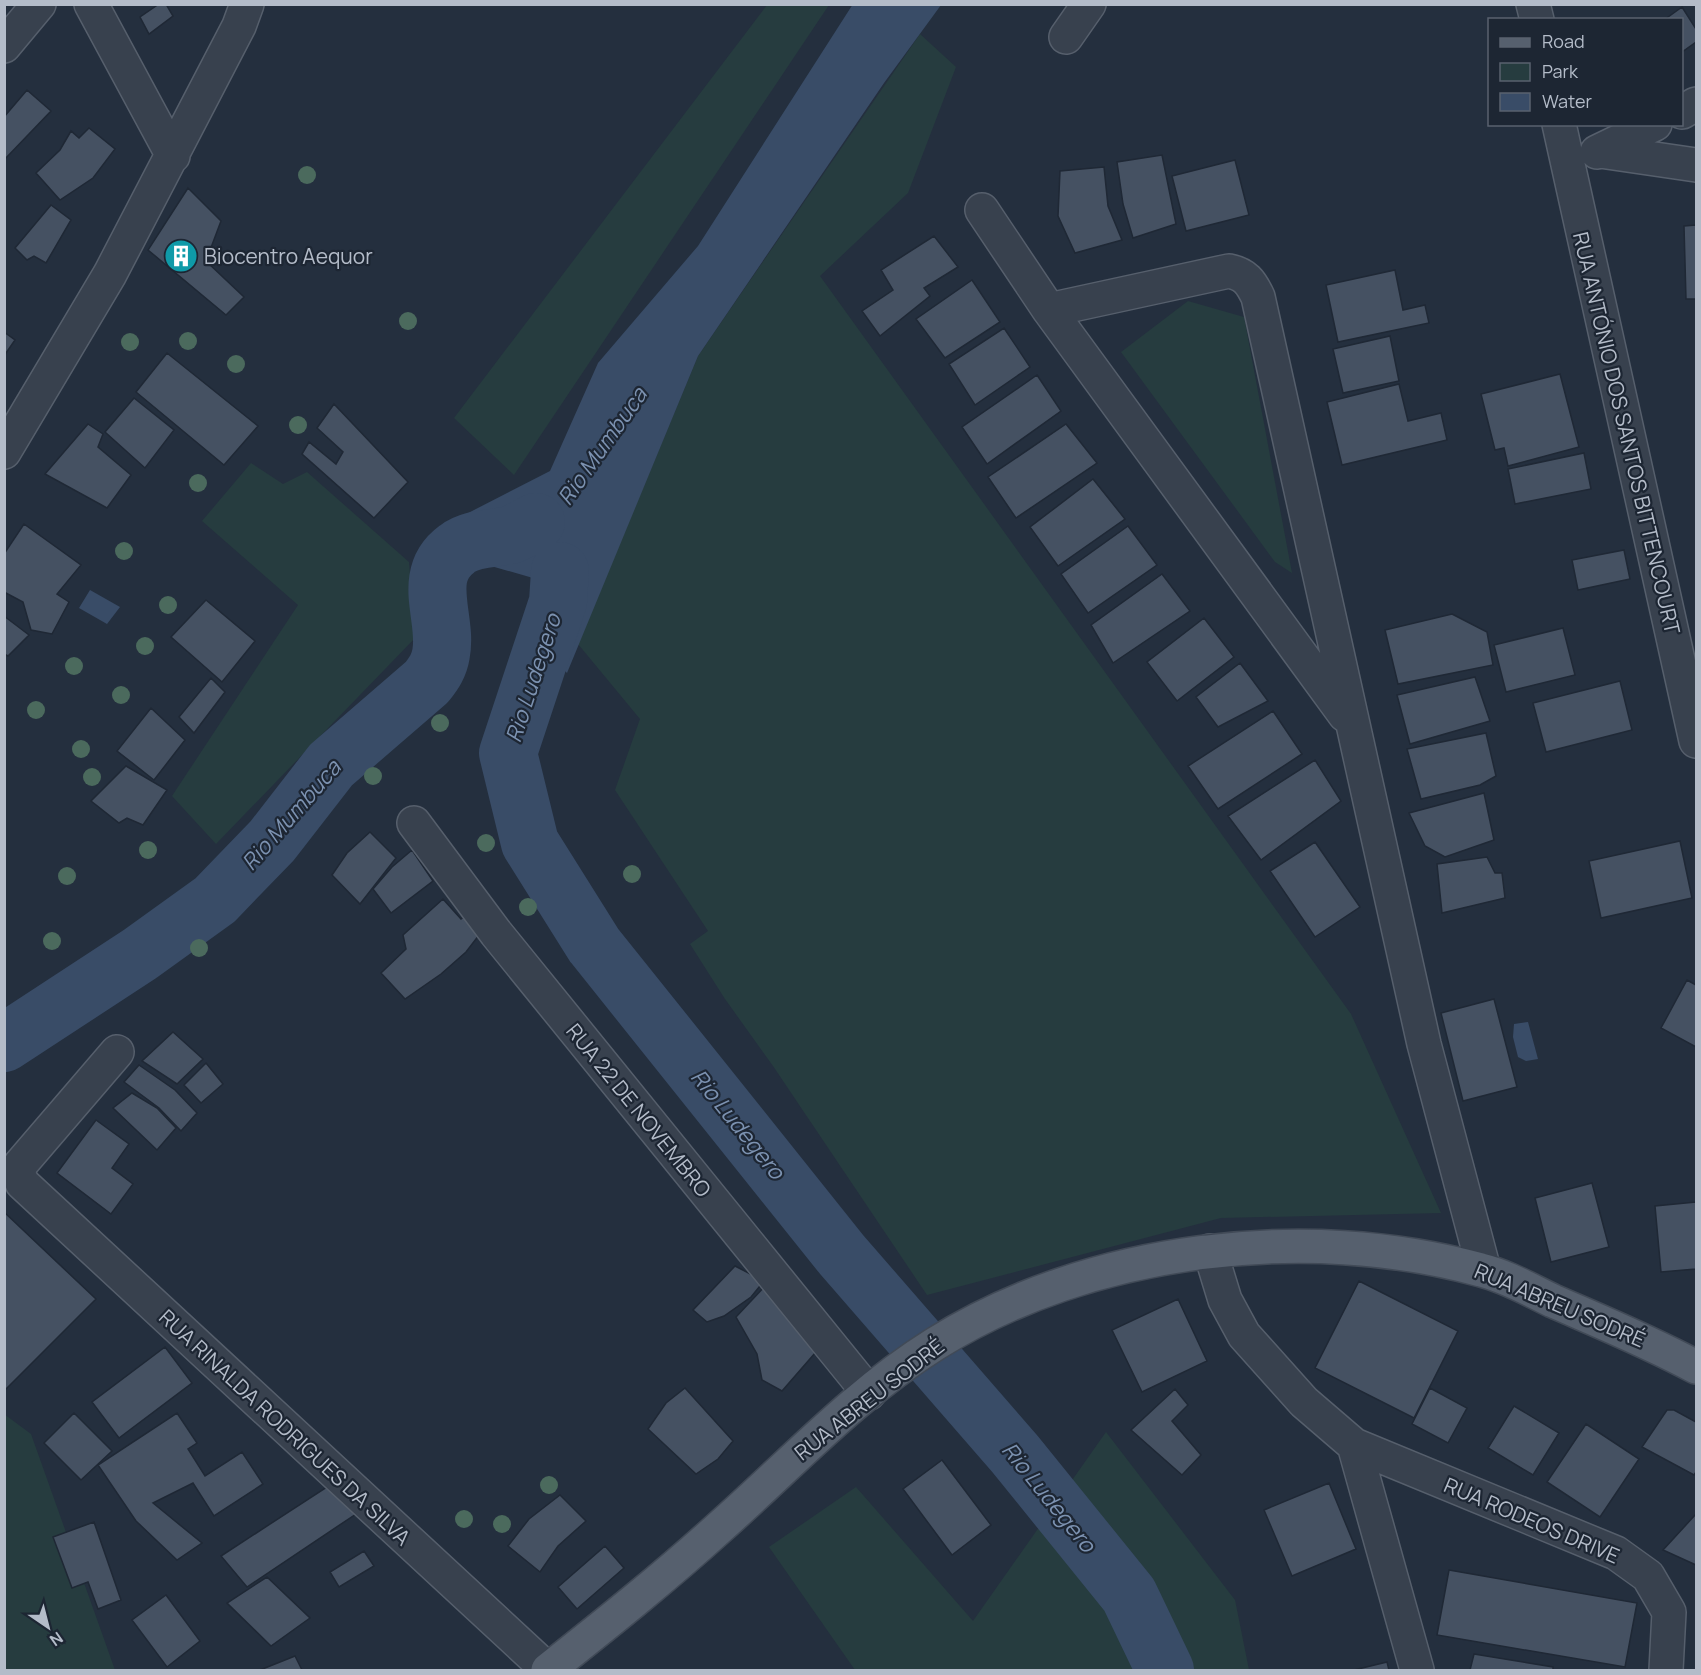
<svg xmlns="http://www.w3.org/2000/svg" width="1701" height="1675" font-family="Manrope,sans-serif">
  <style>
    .green { fill: #263c3f }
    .water { fill: #394c67 }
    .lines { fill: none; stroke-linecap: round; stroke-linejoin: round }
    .river { stroke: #394c67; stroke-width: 58 }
    .building { fill: #455162; stroke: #1f2835; stroke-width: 1.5 }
    .minor-casing { stroke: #565f6c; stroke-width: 36 }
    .major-casing { stroke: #414a57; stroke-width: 36 }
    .minor { stroke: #38414e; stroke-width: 33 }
    .major { stroke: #56606e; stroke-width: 33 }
    .tree { fill: #4b6a5d }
    .labels { text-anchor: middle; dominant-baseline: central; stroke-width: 4.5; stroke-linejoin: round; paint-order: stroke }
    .poi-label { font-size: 21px; fill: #b4bcc9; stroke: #1d2633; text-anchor: start }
    .street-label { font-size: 21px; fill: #b4bcc9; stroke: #1d2633 }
    .water-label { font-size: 22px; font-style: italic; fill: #7c92b1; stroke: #1d2633 }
  </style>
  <rect width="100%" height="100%" fill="#242f3e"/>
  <path class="green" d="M767,5H829L514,475L454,418Z
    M920,34L956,67L908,193L820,276L1351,1014L1441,1213L1221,1218L927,1295L773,1066L725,999L690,944L708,931L615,790L640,719L578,644L698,356Z
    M1188,301L1244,317L1292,573L1275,562L1121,352Z
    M251,463L283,484L307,472L409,562L415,638L216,844L172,796L298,605L202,521Z
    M4,1414L31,1434L115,1670H5Z
    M1106,1432L1235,1600L1249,1670H855L769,1547L856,1487L973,1621Z"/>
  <path class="water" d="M853,4L941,5L884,83L698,356L567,673L533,638V578L477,562L437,529L550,471L598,363L698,246Z
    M90,590L120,607L107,624L79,608Z
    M1528,1022L1538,1059L1526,1061L1518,1057L1513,1037L1514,1024Z"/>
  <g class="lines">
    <path class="river" d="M560,571L558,602L508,753L530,843L594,945L842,1255L1015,1454L1129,1595L1165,1670
      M4,1043L140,954L215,900L272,841L331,765L427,682C434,673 439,666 441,654C448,618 420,576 457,549C471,538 493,539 510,535C519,532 528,526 536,522"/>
  </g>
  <path class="building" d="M159,4H166L173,16L149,34L140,17Z
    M1682,7L1696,29V42L1682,52V20H1664Z
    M27,90L51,111L4,160V117Z
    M89,128L115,149L93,178L60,200L36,173L60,150L71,131L79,138Z
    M1162,155L1176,224L1133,238L1123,204L1117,162Z
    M1235,160L1249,215L1186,231L1172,176Z
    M1104,167L1108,206L1122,240L1075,253L1058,216L1060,171Z
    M188,188L221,221L206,261L244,297L226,315L148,250Z
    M51,205L71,220L46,263L34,256L27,260L15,248Z
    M1696,225V299H1686L1684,226Z
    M934,236L958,267L924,288L930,296L880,336L862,311L893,290L881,270Z
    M1395,270L1403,310L1425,305L1429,323L1338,342L1326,285Z
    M972,280L1000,322L945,358L916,319Z
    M1004,328L1030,367L975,405L949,364Z
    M4,332L15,340L4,356Z
    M1390,336L1399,381L1343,393L1333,349Z
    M167,353L258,426L224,465L136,392Z
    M1560,374L1579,447L1508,466L1504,448L1495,450L1481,394Z
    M1037,375L1061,411L987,464L962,427Z
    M1399,384L1408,421L1441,413L1447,440L1342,465L1327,402Z
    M134,398L174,430L145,468L105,432Z
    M334,404L408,482L374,518L302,454L309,442L336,464L343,452L317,428Z
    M88,424L103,434L98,447L131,475L107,508L45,474Z
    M1066,424L1097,463L1016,518L988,477Z
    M1584,453L1591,489L1515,504L1508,469Z
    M1093,479L1125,519L1058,566L1030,527Z
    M24,524L81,565L57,594L69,602L52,634L31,630L23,602L4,592V554Z
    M1128,526L1157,565L1088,613L1061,574Z
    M1624,550L1630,579L1578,590L1572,560Z
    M1162,574L1190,611L1113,663L1091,625Z
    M206,600L255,641L222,682L171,637Z
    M1452,614L1487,632L1493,665L1398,684L1385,630Z
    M4,616L29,635L8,656L4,654Z
    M1204,618L1234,657L1177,701L1147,662Z
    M1563,628L1575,675L1506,692L1494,645Z
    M1240,663L1268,701L1218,727L1196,697Z
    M1475,677L1490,721L1410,744L1397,695Z
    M211,678L225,692L194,733L179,717Z
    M1620,681L1632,730L1546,752L1533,703Z
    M151,708L185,740L154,780L117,751Z
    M1273,711L1302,754L1218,809L1188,766Z
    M1486,733L1496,776L1480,785L1421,799L1407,749Z
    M1315,760L1341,801L1261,860L1228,816Z
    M126,766L167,790L143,825L127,818L119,823L91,801Z
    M1484,793L1494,840L1445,857L1425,846L1409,813Z
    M370,832L396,858L360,904L332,875L347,853Z
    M1680,841L1692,898L1601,918L1589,861Z
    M1315,842L1360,907L1315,937L1270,871Z
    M412,850L433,881L391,913L373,889L392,867Z
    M1487,857L1495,873H1502L1505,898L1442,913L1437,864Z
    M443,899L461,919L473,910L486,926L466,952L441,974L405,999L381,973L406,949L403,935Z
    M1687,980L1696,985V1047L1661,1028Z
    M1494,999L1517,1087L1463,1101L1441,1013Z
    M173,1032L203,1059L177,1084L142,1061Z
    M206,1063L223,1084L201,1103L184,1085Z
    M139,1065L175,1090L197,1113L181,1131L159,1108L124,1082Z
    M132,1093L157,1108L176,1128L157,1150L113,1108Z
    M96,1120L129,1144L112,1168L133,1184L111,1214L57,1173Z
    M1592,1183L1609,1247L1551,1262L1535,1198Z
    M1696,1202V1269L1661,1272L1655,1206Z
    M4,1212L96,1299L4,1391Z
    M735,1266L764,1281L751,1297L724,1316L707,1322L693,1310Z
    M1359,1281L1458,1331L1414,1418L1315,1368Z
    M765,1286L822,1345L782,1391L762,1380L757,1354L736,1317Z
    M1178,1299L1207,1361L1142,1392L1112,1330Z
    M165,1347L192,1383L119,1438L92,1402Z
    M685,1388L733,1441L718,1459L696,1474L648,1429L666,1403Z
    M1430,1388L1467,1408L1448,1443L1412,1424Z
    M1175,1389L1188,1405L1172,1421L1201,1455L1182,1475L1131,1430Z
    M1514,1406L1559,1433L1533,1475L1488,1448Z
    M1667,1410H1674L1696,1422V1472L1694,1475L1642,1447Z
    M74,1413L112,1451L81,1480L44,1443Z
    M177,1413L197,1443L188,1449L205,1476L242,1452L263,1484L214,1516L193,1483L153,1503L202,1543L177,1560L136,1521L98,1465Z
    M1586,1424L1639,1459L1600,1517L1547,1482Z
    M942,1460L991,1525L952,1555L903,1489Z
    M333,1483L356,1514L247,1587L221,1556Z
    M1329,1483L1356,1549L1292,1576L1264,1510Z
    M560,1495L586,1521L558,1546L540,1572L508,1546L529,1519Z
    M1696,1514V1565L1663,1550Z
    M94,1522L121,1600L98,1609L88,1582L72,1588L53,1537Z
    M605,1546L624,1568L577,1609L558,1587Z
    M364,1551L374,1566L339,1587L330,1572Z
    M1449,1570L1637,1603L1625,1667L1437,1635Z
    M267,1577L310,1618L271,1646L227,1603Z
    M166,1595L200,1641L167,1667L132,1620Z
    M1474,1654L1553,1667V1670H1470Z
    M295,1656L302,1670H260Z
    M1387,1662L1389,1670H1354Z"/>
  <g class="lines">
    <defs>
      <path id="minor" d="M91,4L173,156
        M1533,4L1537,20
        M1066,37L1089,4
        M4,46L39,4
        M1682,112L1696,104
        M1559,124L1696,741
        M1600,151L1696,165
        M1597,152L1655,124
        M982,210L1049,310L1345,715
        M1049,310L1229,271C1245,274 1251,282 1258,297L1424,1044L1484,1270
        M4,452L110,274L239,26L247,4
        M414,823L496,933L869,1393
        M117,1052L20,1165L18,1171L22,1183L548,1670
        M1210,1251L1225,1300L1244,1335L1304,1402L1354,1445L1417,1670
        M1354,1445L1616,1553L1648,1576L1669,1612L1666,1670"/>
      <path id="major" d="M548,1670C606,1624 665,1577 720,1527C790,1465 855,1394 935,1344C1089,1247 1307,1222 1481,1270C1506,1276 1530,1290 1553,1301C1601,1322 1650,1342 1696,1367"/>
    </defs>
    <use href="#minor" class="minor-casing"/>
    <use href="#major" class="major-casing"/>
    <use href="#minor" class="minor"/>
    <use href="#major" class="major"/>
  </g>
  <g class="tree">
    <circle cx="307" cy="175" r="9"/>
    <circle cx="408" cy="321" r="9"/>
    <circle cx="188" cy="341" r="9"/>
    <circle cx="130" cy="342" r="9"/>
    <circle cx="236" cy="364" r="9"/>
    <circle cx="298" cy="425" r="9"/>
    <circle cx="198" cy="483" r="9"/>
    <circle cx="124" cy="551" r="9"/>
    <circle cx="168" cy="605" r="9"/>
    <circle cx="145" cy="646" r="9"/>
    <circle cx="74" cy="666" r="9"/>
    <circle cx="121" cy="695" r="9"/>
    <circle cx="36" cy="710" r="9"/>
    <circle cx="440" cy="723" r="9"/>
    <circle cx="81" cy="749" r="9"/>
    <circle cx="373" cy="776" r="9"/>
    <circle cx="92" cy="777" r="9"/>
    <circle cx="486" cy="843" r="9"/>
    <circle cx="148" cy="850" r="9"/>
    <circle cx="632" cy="874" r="9"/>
    <circle cx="67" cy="876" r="9"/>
    <circle cx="528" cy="907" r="9"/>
    <circle cx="52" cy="941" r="9"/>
    <circle cx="199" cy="948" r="9"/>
    <circle cx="549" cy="1485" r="9"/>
    <circle cx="464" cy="1519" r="9"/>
    <circle cx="502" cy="1524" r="9"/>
  </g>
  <defs>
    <symbol id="building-disc" viewBox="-11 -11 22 22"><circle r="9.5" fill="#0f9aa8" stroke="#1d2633"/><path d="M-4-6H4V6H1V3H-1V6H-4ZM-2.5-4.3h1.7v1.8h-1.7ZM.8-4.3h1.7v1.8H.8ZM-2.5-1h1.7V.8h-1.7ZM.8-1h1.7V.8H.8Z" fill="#fff"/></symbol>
  </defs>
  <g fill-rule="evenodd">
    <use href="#building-disc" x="162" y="237" width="38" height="38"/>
  </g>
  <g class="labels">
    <g class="poi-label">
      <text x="204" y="256">Biocentro Aequor</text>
    </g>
    <g class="street-label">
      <text transform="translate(1627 433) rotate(77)">RUA ANTÓNIO DOS SANTOS BITTENCOURT</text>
      <text transform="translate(639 1110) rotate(51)">RUA 22 DE NOVEMBRO</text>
      <text transform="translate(1560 1305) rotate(23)">RUA ABREU SODRÉ</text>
      <text transform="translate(869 1399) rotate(-38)">RUA ABREU SODRÉ</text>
      <text transform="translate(285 1427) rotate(43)">RUA RINALDA RODRIGUES DA SILVA</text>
      <text transform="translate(1532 1520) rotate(23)">RUA RODEOS DRIVE</text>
    </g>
    <g class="water-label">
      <text transform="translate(602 446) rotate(-55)">Rio Mumbuca</text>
      <text transform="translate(533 678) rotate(-72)">Rio Ludegero</text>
      <text transform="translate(291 815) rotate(-49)">Rio Mumbuca</text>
      <text transform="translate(738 1124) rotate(51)">Rio Ludegero</text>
      <text transform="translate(1049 1497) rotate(51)">Rio Ludegero</text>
    </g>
  </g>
  <rect width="1701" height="1675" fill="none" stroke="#b4bcc9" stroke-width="12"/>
  <rect x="1488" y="18" width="195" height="108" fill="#1d2633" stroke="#59626f" stroke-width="1.5"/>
  <rect x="1500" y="38" width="30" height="9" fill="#56606e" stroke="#59626f" stroke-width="1.5"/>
  <text x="1542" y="48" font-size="18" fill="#b4bcc9">Road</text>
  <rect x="1500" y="63" width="30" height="18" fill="#263c3f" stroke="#59626f" stroke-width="1.5"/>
  <text x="1542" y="78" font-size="18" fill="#b4bcc9">Park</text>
  <rect x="1500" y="93" width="30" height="18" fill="#394c67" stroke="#59626f" stroke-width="1.5"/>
  <text x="1542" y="108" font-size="18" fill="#b4bcc9">Water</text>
  <g transform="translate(48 1627) rotate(145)" stroke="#1d2633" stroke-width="4.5" paint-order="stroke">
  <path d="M0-4.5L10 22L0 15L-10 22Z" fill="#b4bcc9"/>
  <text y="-9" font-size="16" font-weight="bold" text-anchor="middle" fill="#b4bcc9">N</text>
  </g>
</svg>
